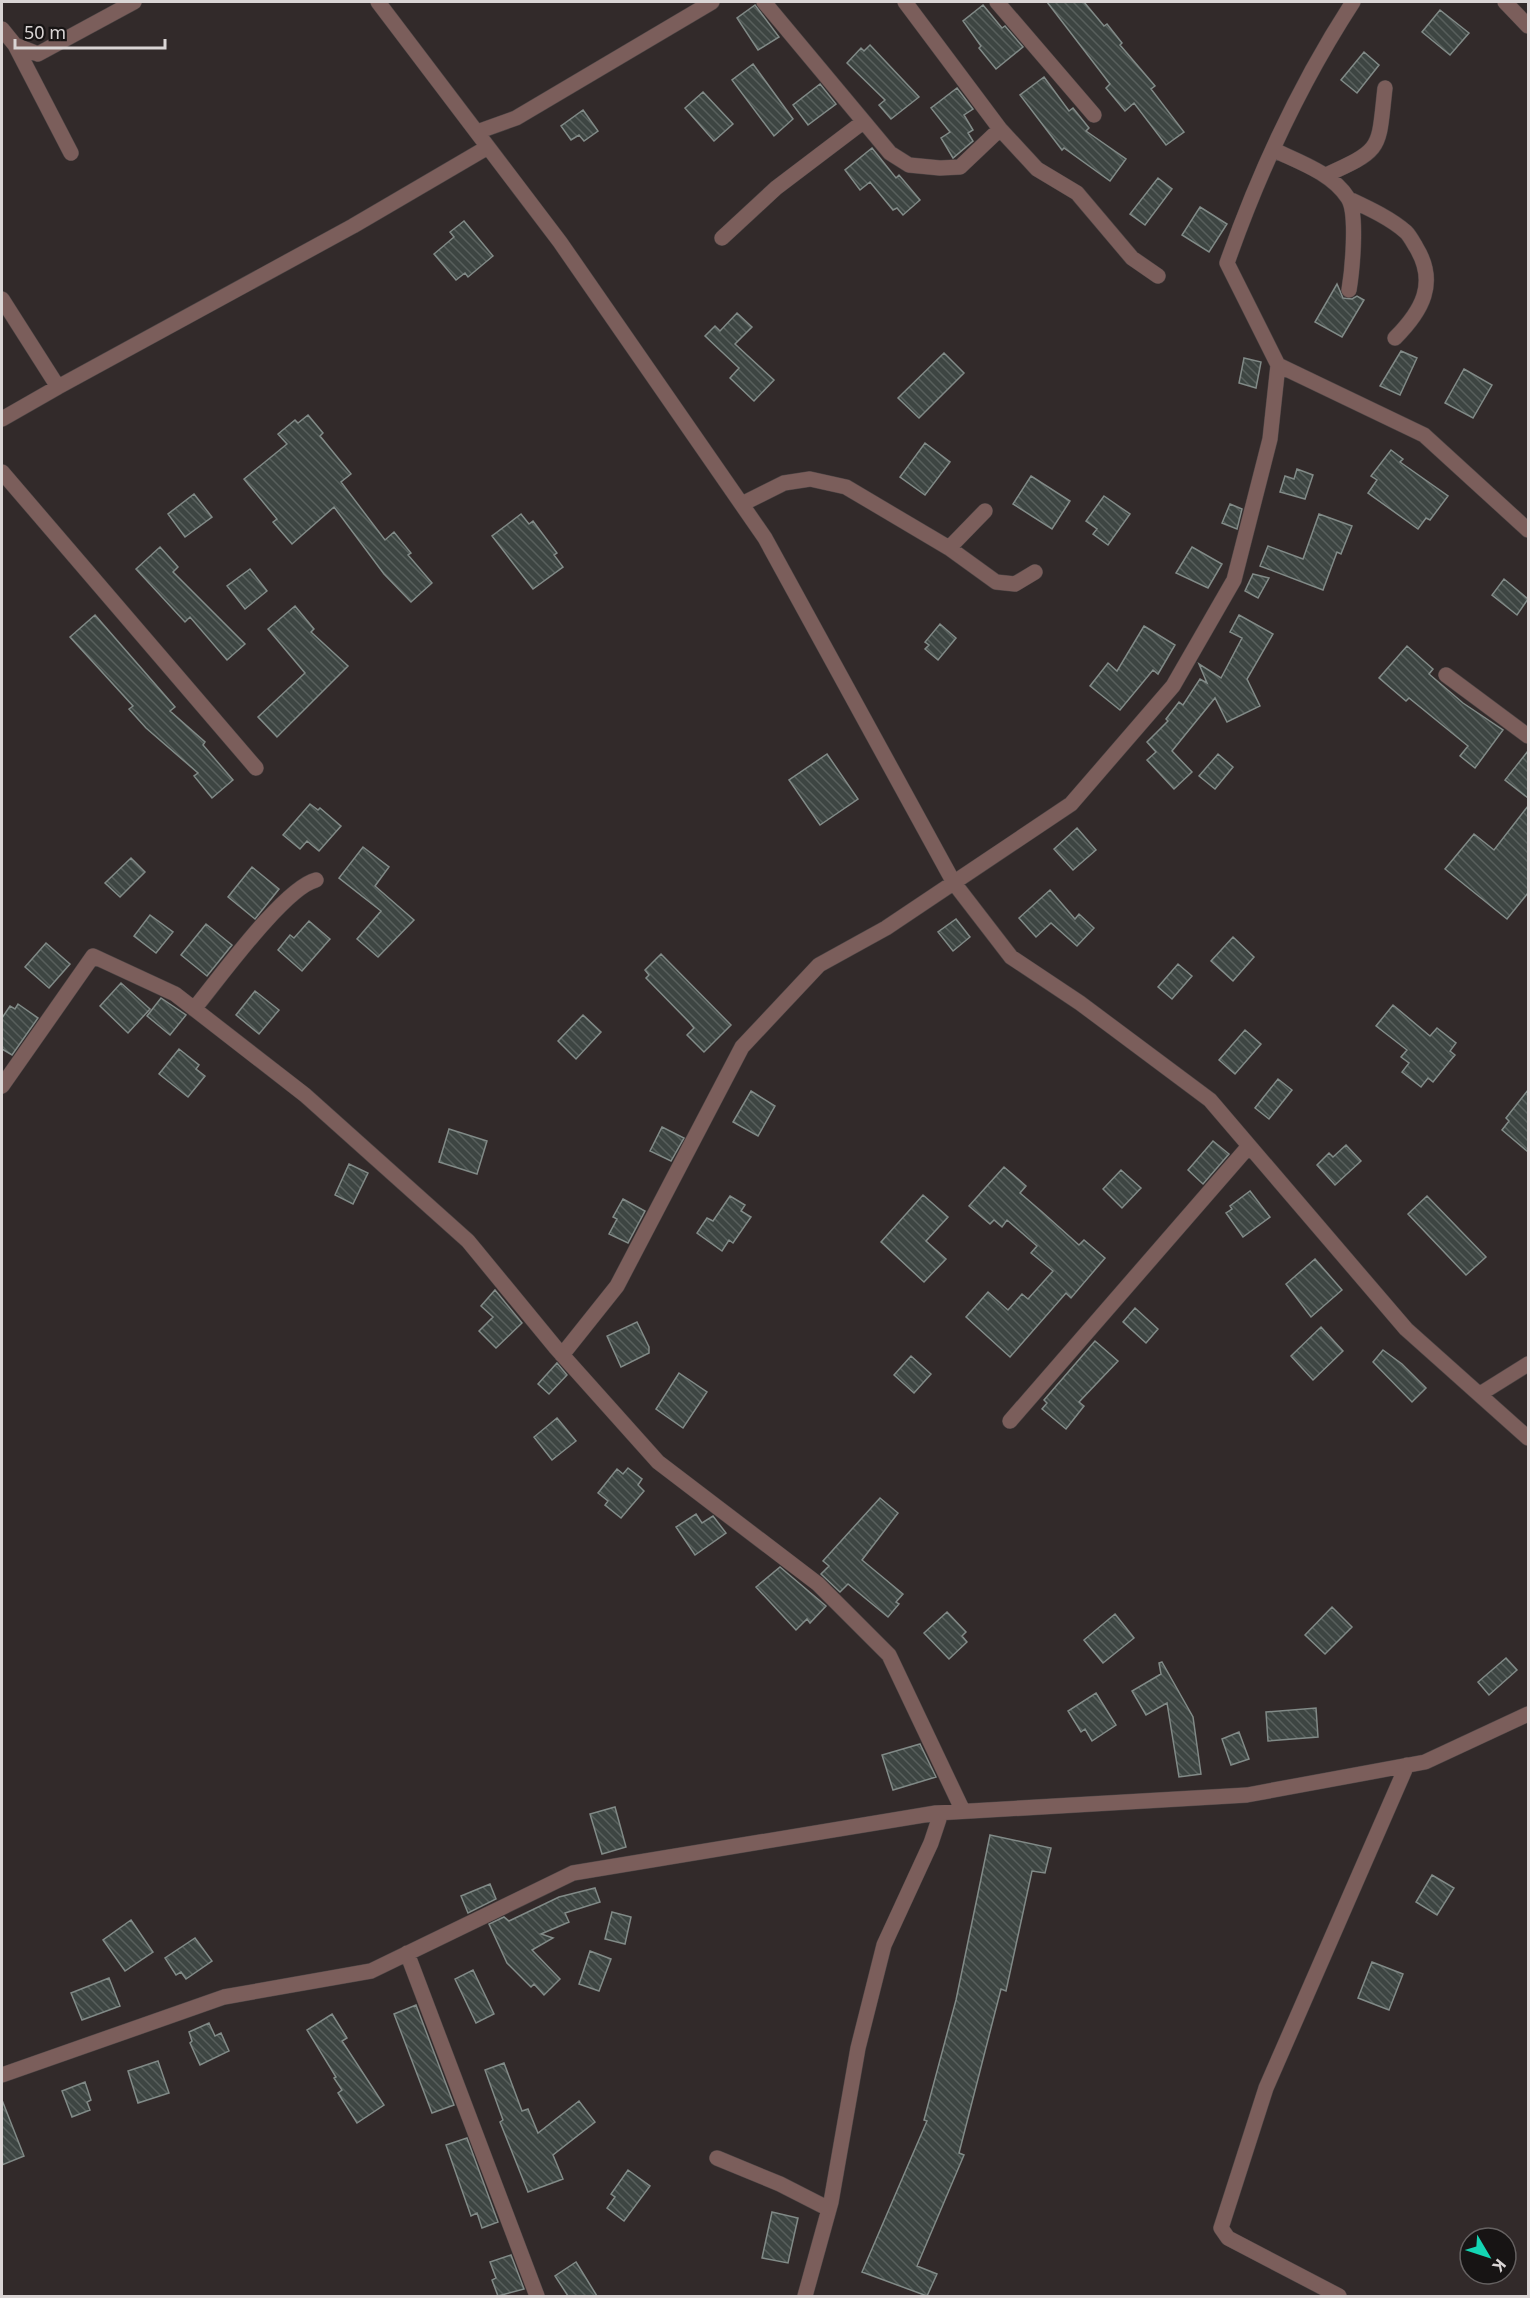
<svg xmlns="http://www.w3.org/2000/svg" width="1530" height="2298" font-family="'Noto Sans',sans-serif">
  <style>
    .building { fill: url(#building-back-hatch); stroke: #818a87; stroke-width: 1.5 }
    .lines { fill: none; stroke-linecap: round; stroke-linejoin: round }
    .minor-casing { stroke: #4d4545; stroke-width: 16 }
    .minor { stroke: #7b5e5b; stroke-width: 15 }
  </style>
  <defs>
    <pattern id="building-back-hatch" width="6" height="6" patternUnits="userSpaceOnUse" patternTransform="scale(1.5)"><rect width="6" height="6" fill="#3d4542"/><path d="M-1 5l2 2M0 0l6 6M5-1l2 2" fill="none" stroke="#585f5c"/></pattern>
  </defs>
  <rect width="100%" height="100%" fill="#322a2a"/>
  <path class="building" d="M1047,2H1084L1104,26L1107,24L1122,43L1120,45L1155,86L1151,89L1184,132L1166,145L1134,103L1125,111L1106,88L1110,84Z
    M755,5L779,37L758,50L737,18Z
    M983,5L1002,28L1005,26L1023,47L996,69L979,48L981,46L963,21Z
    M1440,10L1469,33L1450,55L1422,32Z
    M870,45L919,97L891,119L879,105L885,100L847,63L861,48L864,51Z
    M1364,52L1379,65L1357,93L1341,80Z
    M753,64L793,119L774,136L732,80Z
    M1044,77L1069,111L1073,108L1089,128L1086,131L1126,159L1110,181L1064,148L1062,150L1020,95Z
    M820,84L836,104L808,125L793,105Z
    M957,88L973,109L964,115L973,130L968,133L973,141L953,158L941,138L950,132L931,108Z
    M703,92L733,124L714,141L685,108Z
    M583,110L598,131L584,141L579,135L571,140L561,126Z
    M872,148L896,178L899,175L920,200L903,215L897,208L893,210L870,182L860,190L845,170Z
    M1158,178L1172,189L1145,225L1130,214Z
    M1200,207L1227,224L1209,252L1182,235Z
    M464,221L493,256L468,277L465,273L456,280L434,254L454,237L450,232Z
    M1337,284L1343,298L1352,299L1357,296L1364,300L1342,337L1315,322Z
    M737,313L752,327L735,344L774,380L754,401L730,378L739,368L705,336L715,326L720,331Z
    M1401,351L1417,358L1400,395L1380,386Z
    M944,353L964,373L919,418L898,398Z
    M1244,358L1261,362L1256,388L1239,383Z
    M1464,369L1492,385L1473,418L1445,403Z
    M308,415L323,433L320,436L351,474L341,482L385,540L394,532L411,553L408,555L432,583L411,602L384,574L334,507L292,544L273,522L277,519L244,479L287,444L278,434L295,420L298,423Z
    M925,443L950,462L925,495L900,477Z
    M1391,450L1403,459L1400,462L1448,496L1430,520L1426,518L1418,529L1368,493L1377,480L1371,476Z
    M1297,469L1313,475L1305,499L1280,492L1285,476L1294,479Z
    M1031,476L1070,501L1052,529L1013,504Z
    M194,494L212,517L185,537L168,514Z
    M1104,496L1130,514L1108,545L1093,534L1097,529L1086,521Z
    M1230,504L1242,509L1237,529L1222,523Z
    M521,514L529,524L533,521L557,553L554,555L563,567L533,589L492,536Z
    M1319,514L1352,526L1341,554L1337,552L1323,590L1260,566L1268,546L1303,559Z
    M160,547L178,567L173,572L245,644L227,660L190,617L185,622L136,569Z
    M1192,547L1222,564L1208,588L1176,573Z
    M250,569L267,591L245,609L227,586Z
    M1253,574L1269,578L1258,598L1245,591Z
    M1504,579L1528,599L1517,615L1492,595Z
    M295,606L314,629L311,632L348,666L277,737L258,717L305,673L268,629Z
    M95,615L175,707L170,711L205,742L203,745L233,780L212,798L194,776L198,773L146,728L129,709L133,706L70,637Z
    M1239,615L1273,634L1247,679L1260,706L1227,722L1215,698L1172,751L1192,772L1174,789L1147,760L1156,752L1147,742L1168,721L1166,719L1179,702L1183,705L1200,679L1207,683L1199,664L1221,678L1242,638L1230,632Z
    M940,624L956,638L938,660L925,649L929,645L925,642Z
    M1144,626L1175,645L1158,674L1153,670L1120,710L1090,686L1108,663L1117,671Z
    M1407,646L1433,669L1429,674L1463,703L1503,730L1475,768L1460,756L1468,746L1409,698L1406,701L1379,678Z
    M1528,751V798L1505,780Z
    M827,754L858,799L820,825L789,780Z
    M1218,754L1233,767L1215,789L1199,776Z
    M310,804L318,810L320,808L341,826L319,851L307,841L300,849L283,835Z
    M1528,806V893L1507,919L1445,869L1474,834L1494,850Z
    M1077,828L1096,850L1073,870L1054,849Z
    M363,847L389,867L375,886L414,920L378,957L357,939L381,911L339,878Z
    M131,858L145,872L120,897L105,883Z
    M252,867L279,889L255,919L228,897Z
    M1050,890L1075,919L1079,914L1094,928L1077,946L1051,923L1036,937L1019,918Z
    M150,915L173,932L156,953L134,936Z
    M956,919L970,937L953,951L938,932Z
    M309,921L330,939L302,971L278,950L290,935L294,938Z
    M206,924L232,945L207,976L181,955Z
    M1233,937L1254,957L1233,981L1211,961Z
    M46,943L70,964L49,988L25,967Z
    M661,954L731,1025L704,1052L687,1035L694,1028L690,1023L646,978L649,975L645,970Z
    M1178,964L1192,976L1172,999L1158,987Z
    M121,983L150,1009L128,1033L100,1006Z
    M255,991L279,1010L259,1034L236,1015Z
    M161,998L186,1015L170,1035L147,1016Z
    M18,1004L38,1018L12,1055L2,1049V1018L10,1006L15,1009Z
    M1393,1005L1430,1036L1437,1028L1456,1043L1450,1051L1455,1055L1449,1062L1433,1082L1428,1078L1421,1087L1402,1072L1409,1063L1401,1057L1407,1050L1376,1026Z
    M583,1015L601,1032L576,1059L558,1041Z
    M1245,1030L1261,1044L1235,1074L1219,1060Z
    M179,1049L199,1065L196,1069L205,1076L188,1097L159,1074Z
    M1278,1079L1292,1090L1269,1119L1255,1108Z
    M1528,1090V1152L1502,1130L1509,1121L1506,1118Z
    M751,1091L775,1106L758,1136L733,1122Z
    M662,1127L684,1138L671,1161L650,1151Z
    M449,1129L487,1141L477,1174L439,1162Z
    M1213,1141L1229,1154L1203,1184L1188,1170Z
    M1346,1145L1361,1161L1335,1185L1317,1165L1329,1153L1333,1157Z
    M349,1164L368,1173L353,1204L335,1195Z
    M1004,1167L1026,1186L1020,1193L1041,1211L1079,1245L1084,1240L1105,1258L1071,1298L1066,1293L1010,1357L966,1317L988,1292L1008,1310L1022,1294L1028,1299L1053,1271L1031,1253L1037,1246L1007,1220L1002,1227L994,1220L990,1224L969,1206Z
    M1121,1170L1141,1188L1122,1208L1103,1189Z
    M1250,1191L1270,1217L1243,1237L1226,1213L1232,1209L1230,1206Z
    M923,1195L948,1217L926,1241L946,1259L924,1282L881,1242Z
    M730,1196L745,1205L741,1211L751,1217L733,1243L729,1240L722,1251L697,1233L707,1218L713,1221Z
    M1427,1196L1486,1257L1466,1275L1408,1214Z
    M623,1199L645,1211L628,1243L609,1234L617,1219L613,1217Z
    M1315,1259L1342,1290L1311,1317L1286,1284Z
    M495,1290L522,1323L496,1348L479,1331L493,1317L481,1306Z
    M1135,1308L1158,1329L1146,1343L1123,1322Z
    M637,1322L649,1347V1353L621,1367L607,1336Z
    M1321,1327L1343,1351L1313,1380L1291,1356Z
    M1095,1341L1118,1361L1079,1402L1084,1406L1066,1429L1042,1409L1047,1403L1044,1400Z
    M1383,1350L1402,1364L1426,1388L1412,1402L1373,1362Z
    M911,1356L931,1374L914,1393L894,1375Z
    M557,1363L567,1375L549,1394L538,1384Z
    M679,1373L707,1392L683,1428L656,1409Z
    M557,1418L576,1441L552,1460L534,1437Z
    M628,1468L642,1479L638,1485L644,1491L621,1518L605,1505L608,1501L598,1493L617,1469L623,1474Z
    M880,1498L898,1513L862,1560L903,1594L896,1602L899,1604L888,1617L848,1584L840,1592L821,1574L829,1566L823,1561Z
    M696,1514L702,1523L713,1516L726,1533L695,1555L676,1527Z
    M780,1567L826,1606L810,1623L807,1619L796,1630L756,1587Z
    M1332,1607L1352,1627L1325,1654L1305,1635Z
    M947,1612L966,1632L962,1636L967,1642L949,1659L924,1633Z
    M1115,1614L1134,1638L1103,1663L1084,1640Z
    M1506,1658L1517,1670L1489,1695L1478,1682Z
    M1162,1662L1193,1717L1201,1774L1179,1777L1167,1703L1146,1715L1132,1691L1161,1674L1159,1663Z
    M1096,1693L1116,1725L1092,1741L1085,1729L1081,1732L1068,1711Z
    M1316,1708L1318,1737L1268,1741L1266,1712Z
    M1239,1732L1249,1759L1231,1765L1222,1739Z
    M920,1744L936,1777L893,1790L882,1755Z
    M615,1807L626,1847L602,1854L590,1814Z
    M990,1835L1051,1848L1045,1873L1032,1871L1006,1991L1001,1989L959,2153L964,2155L917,2266L937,2274L927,2296L862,2272L927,2121L924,2120L956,2000Z
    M1432,1875L1454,1888L1437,1915L1416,1902Z
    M490,1884L496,1899L468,1913L461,1896Z
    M595,1888L600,1902L565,1913L569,1922L541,1934L553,1938L532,1950L560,1979L544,1995L534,1984L531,1987L507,1963L489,1924L504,1917L509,1921L559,1897Z
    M612,1912L631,1917L625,1944L605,1939Z
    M131,1920L153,1952L125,1971L103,1940Z
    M195,1938L212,1961L186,1979L181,1972L176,1975L165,1958Z
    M590,1951L611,1959L599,1991L579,1984Z
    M1372,1962L1403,1974L1389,2010L1358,1998Z
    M473,1970L494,2014L476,2023L455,1979Z
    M109,1978L120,2006L82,2020L71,1993Z
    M416,2005L454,2105L432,2113L394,2014Z
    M332,2014L347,2038L342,2041L384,2105L357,2123L338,2093L342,2090L334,2078L336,2077L307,2030Z
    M209,2023L215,2036L221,2033L229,2051L200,2065L190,2043L192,2041L189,2032Z
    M158,2061L169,2093L138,2103L128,2071Z
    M504,2063L522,2111L528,2109L538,2133L579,2101L595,2122L553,2155L563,2179L528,2192L500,2122L503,2120L485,2070Z
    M85,2082L91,2100L87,2102L90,2110L72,2117L62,2091Z
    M2,2100L24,2156L2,2165Z
    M467,2138L498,2222L482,2228L477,2213L471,2216L446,2145Z
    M628,2170L650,2186L624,2221L607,2208L615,2197L611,2194Z
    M772,2212L798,2218L788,2263L762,2258Z
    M511,2255L524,2289L498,2296L492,2280L496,2278L490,2262Z
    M576,2262L597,2296H568L555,2276Z"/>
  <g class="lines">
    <defs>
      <path id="minor" d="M378,2L560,242L765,538L954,883L1011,957L1080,1003L1210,1100L1406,1329L1528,1438
        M764,2L890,153L909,165L940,168L960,167L1000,129
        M905,2L1000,129L1037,169L1077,193L1132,258L1158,276
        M997,2L1094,115
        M1505,2L1528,26
        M2,29L15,45L38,54L134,2
        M15,45L71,153
        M477,132L516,118L712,2
        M1274,150C1299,162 1332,173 1348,198C1358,213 1352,272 1349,290
        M1326,175C1384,149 1378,149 1385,88
        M1349,199C1368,208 1390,218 1406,232C1410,236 1413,242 1416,247C1438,283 1422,311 1395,338
        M722,238L776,188L863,122
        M2,299L58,387L353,226L488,147
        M1278,365L1424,435L1528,530
        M2,419L58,387
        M2,472L256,768
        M742,504L784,483L810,479L846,487L949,548L996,582L1015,584L1035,572
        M949,548L985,511
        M1446,675L1528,736
        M194,1009C218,980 284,888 316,880
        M2,1086L93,956L175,994L305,1095L468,1241L556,1348L658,1462L818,1584L889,1655L963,1811
        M562,1355L617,1286L742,1047L819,965L886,928L1071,804L1173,686L1234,580L1270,439L1278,365L1227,263C1259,172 1301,82 1353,2
        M1480,1394L1528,1364
        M1010,1421L1249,1146
        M407,1953L537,2296
        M2,2075L224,1997L371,1971L573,1873L936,1813L1247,1795L1425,1762L1528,1714
        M717,2158L780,2184L829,2209
        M805,2296L831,2202L858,2048L884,1945L931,1843L941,1813
        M1339,2296L1228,2238L1221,2228L1266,2088L1407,1765"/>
    </defs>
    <use href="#minor" class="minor-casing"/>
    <use href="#minor" class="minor"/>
  </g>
  <rect width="1530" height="2298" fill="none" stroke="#dad5d5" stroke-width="6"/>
  <g transform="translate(1488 2256) rotate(129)"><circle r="28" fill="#171414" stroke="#656161" stroke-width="1.5"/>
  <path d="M0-4.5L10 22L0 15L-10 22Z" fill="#14d5b3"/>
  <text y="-9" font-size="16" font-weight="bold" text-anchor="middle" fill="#dad5d5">K</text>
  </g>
  <path d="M15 39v9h150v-9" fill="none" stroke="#dad5d5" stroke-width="3"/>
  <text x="24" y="39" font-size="18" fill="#dad5d5" stroke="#171414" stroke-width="4.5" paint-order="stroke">50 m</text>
</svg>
